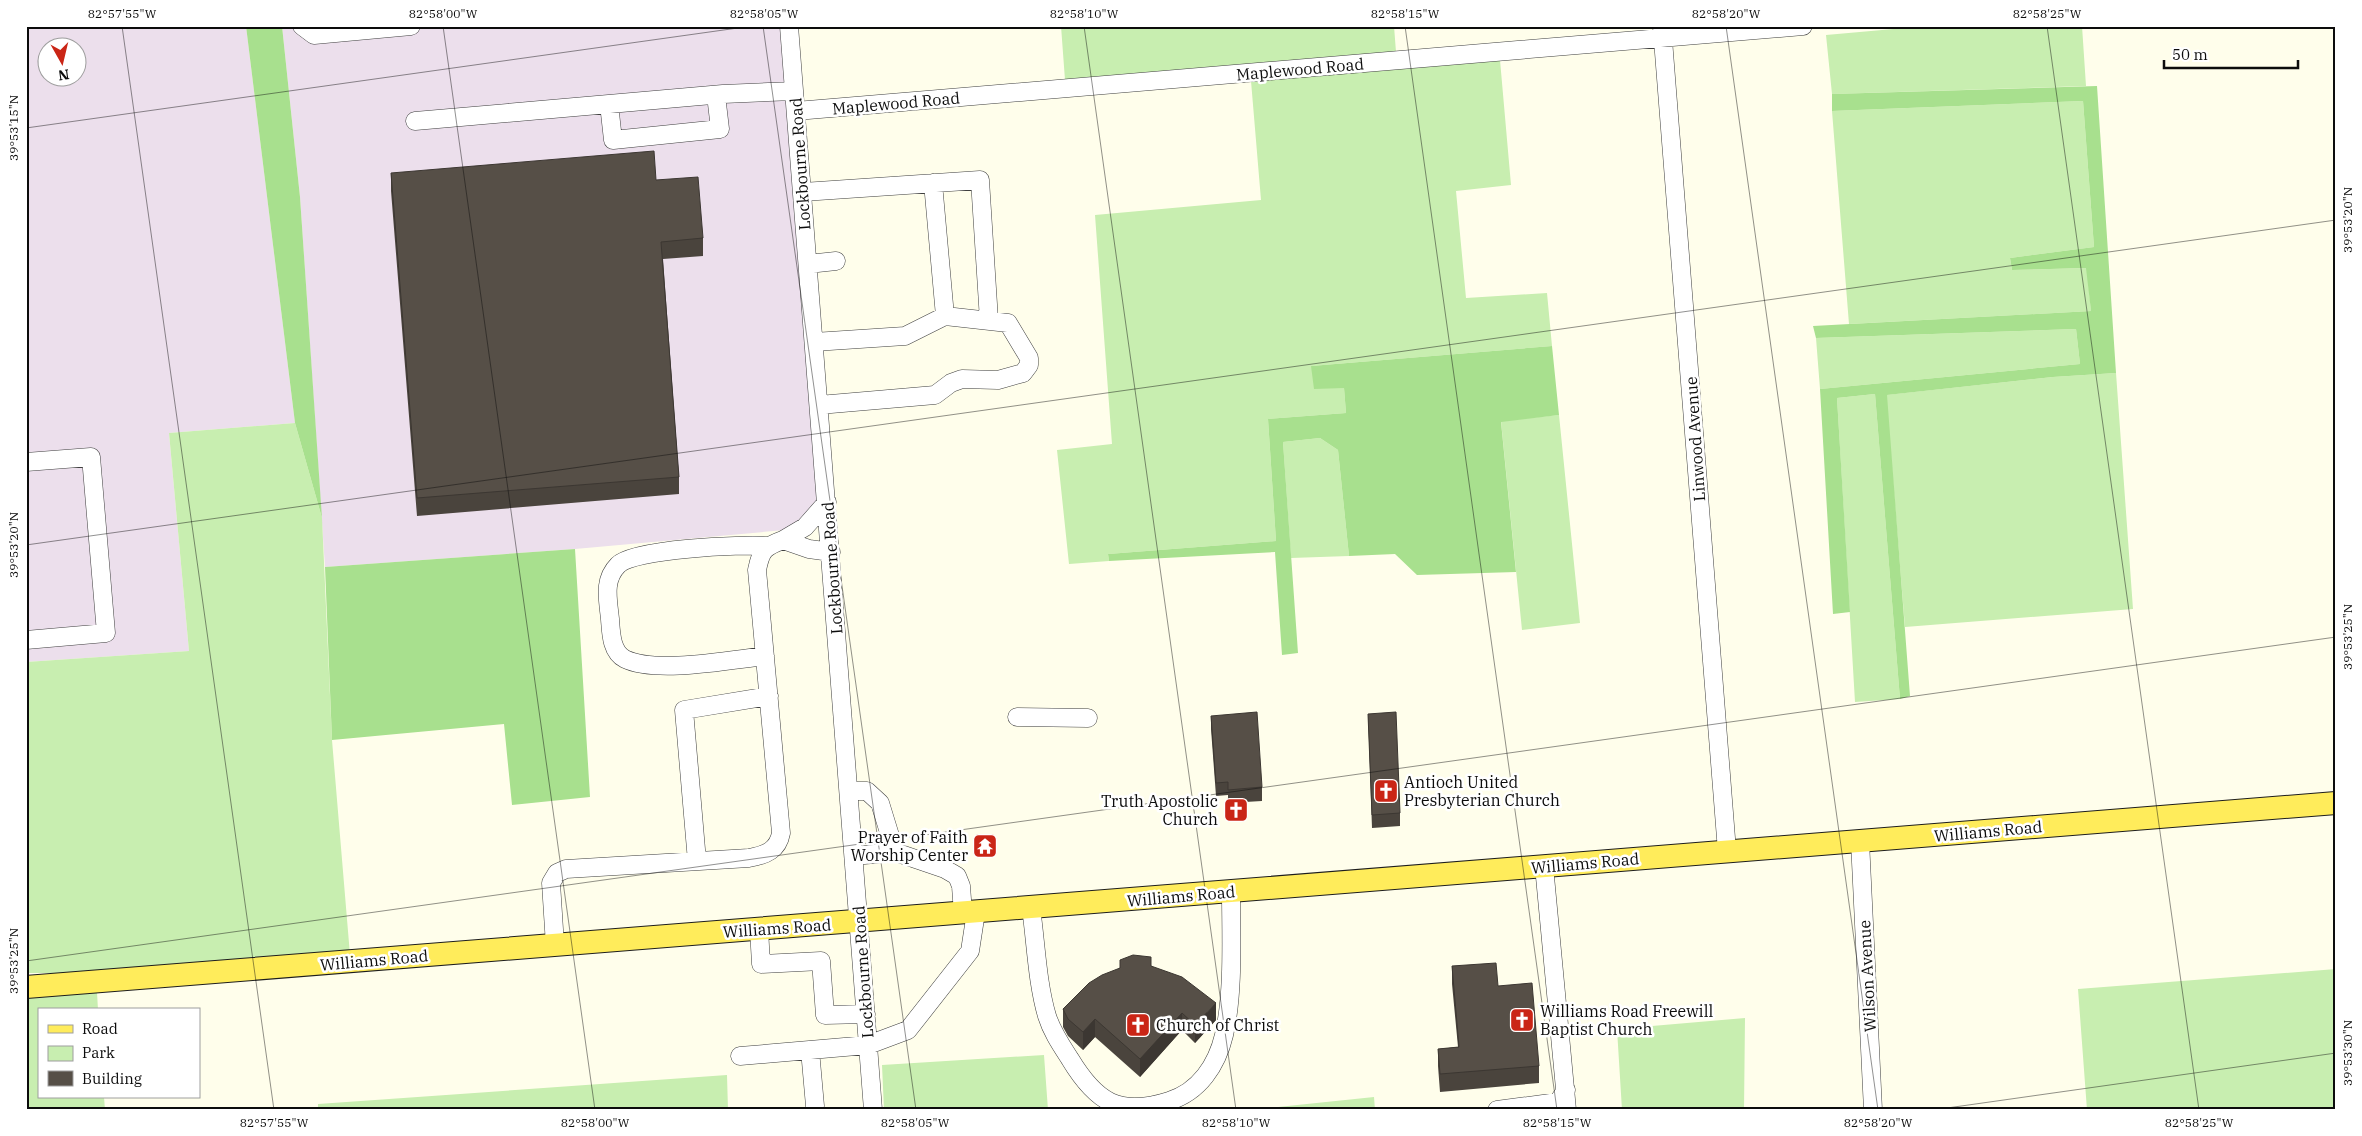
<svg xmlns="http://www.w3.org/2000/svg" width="2362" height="1136" font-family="'IBM Plex Serif',serif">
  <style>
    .industrial { fill: #ecdfec; fill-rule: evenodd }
    .green { fill: #c8eeb0 }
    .forest { fill: #a8e08e }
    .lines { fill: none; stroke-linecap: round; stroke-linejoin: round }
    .minor-casing { stroke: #3f3f3f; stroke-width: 19 }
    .major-casing { stroke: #1d1d1d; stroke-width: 24 }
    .minor { stroke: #fff; stroke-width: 18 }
    .major { stroke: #ffec5b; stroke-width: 22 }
    .wall { fill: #4a443d }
    .shaded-wall { fill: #3c3732 }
    .building { fill: #564f47; stroke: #3c3732 }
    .ticks { fill: none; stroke: #0c0c0c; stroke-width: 1; stroke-opacity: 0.45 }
    .labels { text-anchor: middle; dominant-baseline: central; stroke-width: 5; stroke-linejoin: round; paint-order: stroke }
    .street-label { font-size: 16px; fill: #0c0c0c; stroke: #fff }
    .poi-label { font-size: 16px; fill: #0c0c0c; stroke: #fff; text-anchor: start }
    .neatline { fill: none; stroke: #0c0c0c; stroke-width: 2 }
    .ticks-label { font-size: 12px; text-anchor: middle; fill: #0c0c0c }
  </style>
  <rect width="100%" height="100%" fill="#fffeeb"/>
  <path class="industrial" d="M26,26H246L295,423L169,433L189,651L26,662ZM48,48H78V78H48Z
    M282,26H790L829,526L575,549L325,567L300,197Z"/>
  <path class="green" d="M1061,26H1394L1396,52L1065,80Z
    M1927,26H2082L2086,86L1832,94L1826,35Z
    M1500,60L1511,185L1456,191L1466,298L1547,293L1552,346L1311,366L1344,388L1346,413L1268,419L1276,541L1108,554L1109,561L1069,564L1057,450L1112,444L1095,215L1261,200L1251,81Z
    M2083,101L2094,247L2010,258L2012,270L2087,268L2091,311L1849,324L1832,111Z
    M2076,329L2080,364L1820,389L1816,338Z
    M2116,373L2133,609L1905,627L1886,395L2053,377Z
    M1875,394L1900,699L1855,702L1837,398Z
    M1559,415L1580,623L1522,630L1501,421Z
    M295,423L322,518L332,740L350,955L95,973H26V662L189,651L169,433Z
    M1320,438L1338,450L1349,556L1291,558L1283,442Z
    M2336,969V1110H2087L2078,989Z
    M97,992L98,1010H39V1097H104L105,1110H26V998Z
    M1745,1018L1744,1110H1622L1617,1029Z
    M1044,1055L1048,1110H884L882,1065Z
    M727,1075L728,1110H318V1104Z
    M1374,1097L1375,1110H1278V1107Z"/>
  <path class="forest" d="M246,26H282L300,197L322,518L295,423Z
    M2097,86L2116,373L2053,377L1887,395L1910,696L1900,699L1875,394L1837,398L1850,612L1833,614L1820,389L2080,364L2076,329L1816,338L1813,326L2091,311L2086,268L2012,270L2010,258L2094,247L2083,101L1832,111V94Z
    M1552,346L1559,415L1501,422L1516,572L1417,575L1395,554L1349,556L1338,450L1320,438L1283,442L1298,653L1282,655L1275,552L1109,561L1108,554L1276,541L1268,419L1346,413L1344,388L1314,389L1311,366Z
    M575,549L590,797L512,805L504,724L332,740L325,567Z"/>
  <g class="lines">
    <defs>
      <path id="minor" d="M302,26L314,35L411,26
        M789,26L873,1110
        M1662,27L1727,851
        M609,104L613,140L720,129L716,95
        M796,111L1803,26
        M415,121L723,94L794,91
        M933,183L945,316
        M803,192L980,180L989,320
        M808,264L836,261
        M814,342L905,336L945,316L1008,323L1029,358V365L1023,373L998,380L962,379L951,383L935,395L819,405
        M26,462L91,457L106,633L26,640
        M827,502L805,527L783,540L809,549L831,552
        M765,656C729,660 656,674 625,659C611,652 611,632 610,619C608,599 603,580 618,565C633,549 742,544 767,546
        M1017,717L1088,718
        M849,791H867L880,803L895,852
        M1860,841L1873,1110
        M854,856L895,852L945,869L957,876L961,886L963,913
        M697,861L684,710L769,696
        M1544,866L1567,1110
        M1031,908C1036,943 1037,982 1047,1016C1052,1032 1061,1045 1070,1059C1096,1102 1119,1117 1169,1101C1199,1092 1217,1065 1224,1035C1234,992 1231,936 1231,891
        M759,929L761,964L821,961L825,1015L866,1014
        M555,945L551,883L557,873L566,869L749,858C766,855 778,850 781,833L757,570C761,550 764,547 783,540
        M810,1050L815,1106
        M740,1056L868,1045L908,1030L970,951L976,912
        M1497,1110L1558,1102L1566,1090"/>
      <path id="major" d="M26,987L2336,803"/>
    </defs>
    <use href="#minor" class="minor-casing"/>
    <use href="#major" class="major-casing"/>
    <use href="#minor" class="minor"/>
    <use href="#major" class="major"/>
  </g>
  <path class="wall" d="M391,173L656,180L703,238V256L663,259L679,477V494L417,516L391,191Z
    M1368,714L1400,813V826L1372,828Z
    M1211,716L1262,787V801L1228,803V795L1216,796L1211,729Z
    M1120,960L1151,966L1216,1020L1195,1043L1182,1030L1140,1077L1095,1037L1083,1050L1068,1036L1063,1027V1009L1120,968Z
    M1452,966L1498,986L1539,1066V1083L1440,1092L1438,1066V1049L1458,1047L1452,984Z"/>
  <path class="shaded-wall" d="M1216,1003V1020L1195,1043V1025Z
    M1182,1013V1030L1140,1077V1059Z
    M1095,1019V1037L1083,1050V1032Z"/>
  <path class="building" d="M654,151L656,180L698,177L703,238L661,242L679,477L417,498L391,173Z
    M1257,712L1262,787L1228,790V782L1216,783L1211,716Z
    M1396,712L1400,813L1372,815L1368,714Z
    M1133,955L1151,957V966L1182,977L1216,1003L1195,1025L1182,1013L1140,1059L1095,1019L1083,1032L1068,1019L1063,1009L1089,983L1102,975L1120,968V960Z
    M1496,963L1498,986L1532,983L1539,1066L1440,1074L1438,1049L1459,1047L1452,966Z"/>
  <path class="ticks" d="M122,26L274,1110M443,26L595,1110M763,26L916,1110M1084,26L1236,1110M1405,26L1557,1110M1726,26L1878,1110M2047,26L2199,1110M26,128L752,26M26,545L2336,220M26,961L2336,637M1933,1110L2336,1053"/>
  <defs>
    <symbol id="church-square" viewBox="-11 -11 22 22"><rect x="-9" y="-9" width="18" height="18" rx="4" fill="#ca2516" stroke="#fff"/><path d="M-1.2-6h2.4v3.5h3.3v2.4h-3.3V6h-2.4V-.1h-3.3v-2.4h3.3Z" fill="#fff"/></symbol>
    <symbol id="temple-square" viewBox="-11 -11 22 22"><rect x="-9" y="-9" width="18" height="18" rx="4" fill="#ca2516" stroke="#fff"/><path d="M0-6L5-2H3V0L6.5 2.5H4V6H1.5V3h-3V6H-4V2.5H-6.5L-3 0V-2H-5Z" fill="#fff"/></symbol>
  </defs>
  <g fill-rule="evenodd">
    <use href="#church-square" x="1372" y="777" width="28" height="28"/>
    <use href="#church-square" x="1222" y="796" width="28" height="28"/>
    <use href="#temple-square" x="971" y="832" width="28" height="28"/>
    <use href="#church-square" x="1508" y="1006" width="28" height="28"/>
    <use href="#church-square" x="1124" y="1011" width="28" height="28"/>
  </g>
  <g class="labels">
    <g class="street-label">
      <text transform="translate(1300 69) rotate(-5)">Maplewood Road</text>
      <text transform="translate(896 103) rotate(-5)">Maplewood Road</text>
      <text transform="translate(800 164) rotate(-94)">Lockbourne Road</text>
      <text transform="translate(1695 439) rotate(-94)">Linwood Avenue</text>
      <text transform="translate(832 568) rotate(-94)">Lockbourne Road</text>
      <text transform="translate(1988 831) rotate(-5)">Williams Road</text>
      <text transform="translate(1585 863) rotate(-5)">Williams Road</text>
      <text transform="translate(1181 896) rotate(-5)">Williams Road</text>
      <text transform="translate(777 928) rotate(-4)">Williams Road</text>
      <text transform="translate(374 960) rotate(-5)">Williams Road</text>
      <text transform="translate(863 972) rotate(-94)">Lockbourne Road</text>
      <text transform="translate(1867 976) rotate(-93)">Wilson Avenue</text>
    </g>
    <g class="poi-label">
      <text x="1404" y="782">Antioch United<tspan x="1404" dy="18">Presbyterian Church</tspan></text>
      <text x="1218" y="801" text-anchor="end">Truth Apostolic<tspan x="1218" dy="18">Church</tspan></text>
      <text x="968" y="837" text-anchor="end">Prayer of Faith<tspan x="968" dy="18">Worship Center</tspan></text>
      <text x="1540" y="1011">Williams Road Freewill<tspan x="1540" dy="18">Baptist Church</tspan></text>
      <text x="1156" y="1025">Church of Christ</text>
    </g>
  </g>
  <rect width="2362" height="1136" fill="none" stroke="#ffffff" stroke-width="55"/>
  <rect x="38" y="1008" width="162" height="90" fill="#ffffff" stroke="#9e9e9e"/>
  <rect x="48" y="1025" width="25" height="8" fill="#ffec5b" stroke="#9e9e9e"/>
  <text x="82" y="1034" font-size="15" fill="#0c0c0c">Road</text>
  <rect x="48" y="1046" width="25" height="15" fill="#c8eeb0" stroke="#9e9e9e"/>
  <text x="82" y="1058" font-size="15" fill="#0c0c0c">Park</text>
  <rect x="48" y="1071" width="25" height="15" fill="#564f47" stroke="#9e9e9e"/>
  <text x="82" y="1084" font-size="15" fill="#0c0c0c">Building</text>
  <g transform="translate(62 62) rotate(172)"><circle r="24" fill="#ffffff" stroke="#9e9e9e"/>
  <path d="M0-4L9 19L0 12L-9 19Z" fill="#ca2516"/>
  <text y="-8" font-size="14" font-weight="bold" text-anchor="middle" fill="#0c0c0c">N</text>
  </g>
  <path d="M2164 60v8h134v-8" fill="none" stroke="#0c0c0c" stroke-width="2.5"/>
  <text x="2172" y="60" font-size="15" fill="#0c0c0c" stroke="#ffffff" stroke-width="4" paint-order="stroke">50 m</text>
  <rect x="28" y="28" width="2306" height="1080" class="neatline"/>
  <g class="ticks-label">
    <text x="122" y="18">82°57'55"W</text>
    <text x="443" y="18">82°58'00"W</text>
    <text x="764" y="18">82°58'05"W</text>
    <text x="1084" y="18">82°58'10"W</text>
    <text x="1405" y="18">82°58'15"W</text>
    <text x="1726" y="18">82°58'20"W</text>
    <text x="2047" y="18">82°58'25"W</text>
    <text transform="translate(14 128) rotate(-90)" y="4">39°53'15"N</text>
    <text transform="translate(2348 220) rotate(-90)" y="4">39°53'20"N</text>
    <text transform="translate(14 545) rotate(-90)" y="4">39°53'20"N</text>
    <text transform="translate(2348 637) rotate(-90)" y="4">39°53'25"N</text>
    <text transform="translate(14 961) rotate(-90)" y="4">39°53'25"N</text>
    <text transform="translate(2348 1053) rotate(-90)" y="4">39°53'30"N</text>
    <text x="274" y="1127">82°57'55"W</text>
    <text x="595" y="1127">82°58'00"W</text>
    <text x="915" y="1127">82°58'05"W</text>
    <text x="1236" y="1127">82°58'10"W</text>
    <text x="1557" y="1127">82°58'15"W</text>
    <text x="1878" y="1127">82°58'20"W</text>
    <text x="2199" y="1127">82°58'25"W</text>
  </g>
</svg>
